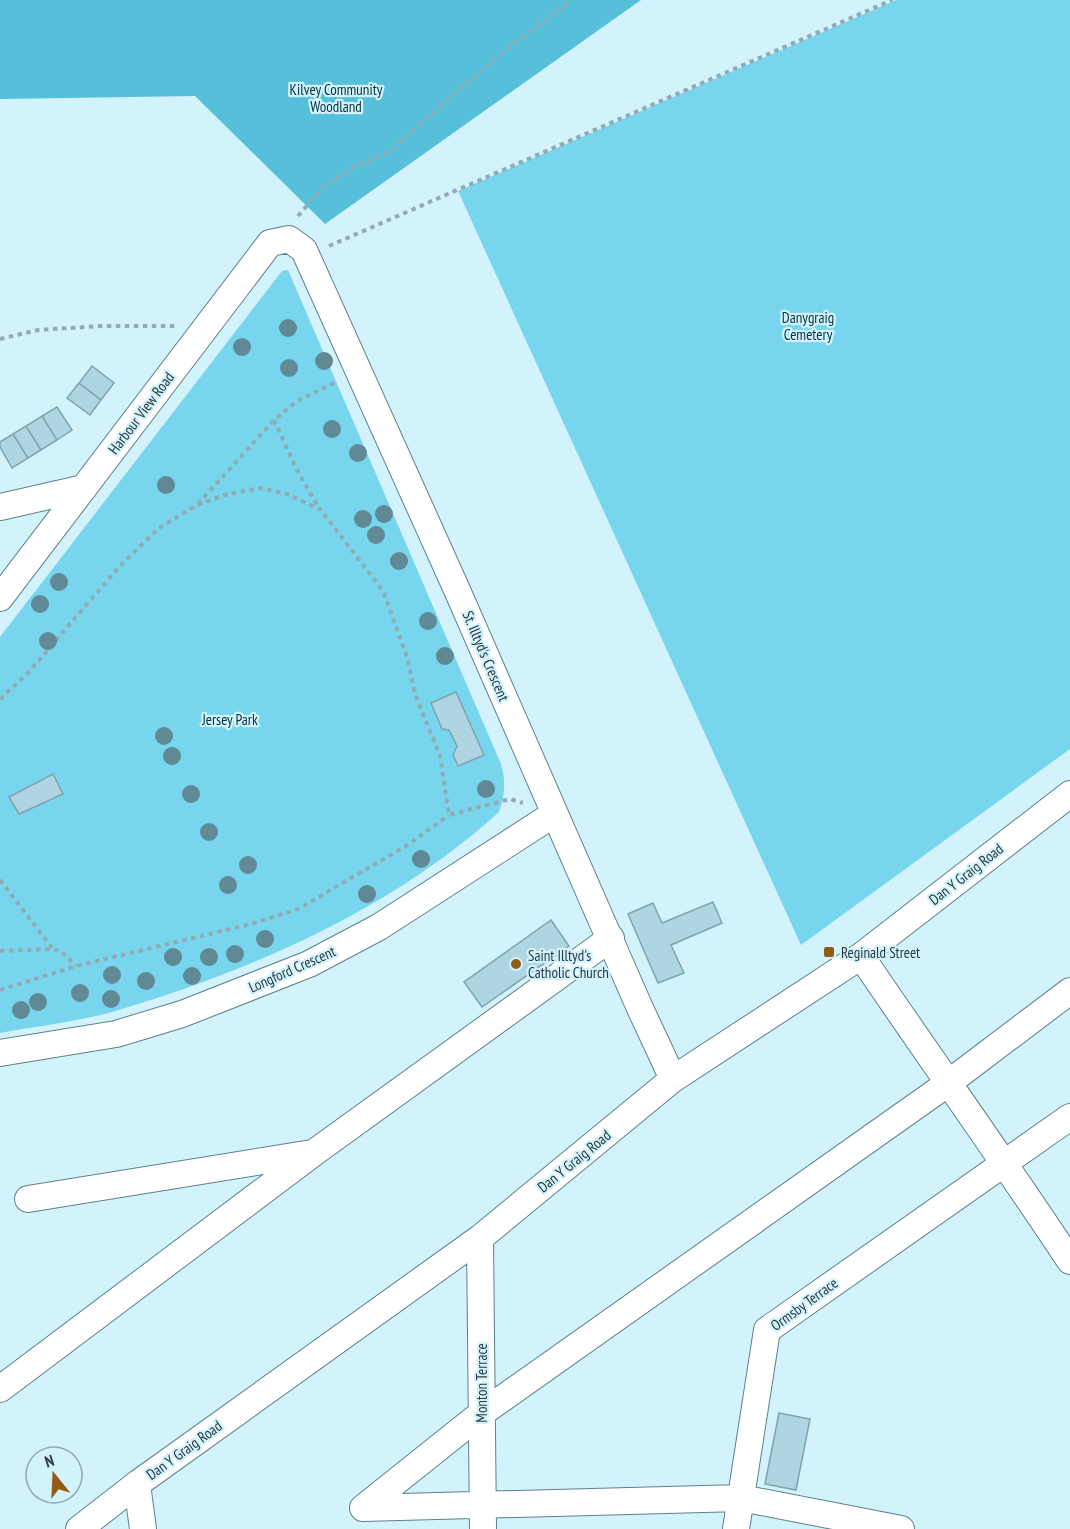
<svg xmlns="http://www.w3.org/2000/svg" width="1070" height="1529" font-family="'PT Sans Narrow',sans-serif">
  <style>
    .green { fill: #78d5ee }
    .forest { fill: #56c0db }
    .building { fill: #aed5e1; stroke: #7ea4af; stroke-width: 1.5 }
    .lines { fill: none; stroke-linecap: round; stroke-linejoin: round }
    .minor-casing { stroke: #5c818c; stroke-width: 28 }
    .path { stroke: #91abb3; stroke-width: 4; stroke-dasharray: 4.5 4.5; stroke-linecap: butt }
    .minor { stroke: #fff; stroke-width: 26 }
    .tree { fill: #5f8994 }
    .poi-dot { fill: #935c14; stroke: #d3f3fc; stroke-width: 2 }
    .labels { text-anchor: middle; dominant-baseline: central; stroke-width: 4.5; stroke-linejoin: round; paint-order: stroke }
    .park-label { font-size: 15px; fill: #00333e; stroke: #d3f3fc }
    .street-label { font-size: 15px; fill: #2a3a3f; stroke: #d3f3fc }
    .poi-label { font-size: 15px; fill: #2a3a3f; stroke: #d3f3fc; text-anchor: start }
  </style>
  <rect width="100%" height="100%" fill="#d3f3fc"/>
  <path class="green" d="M896,0H1070V749L801,945L458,191Z
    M288,270L501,764C506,780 505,796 499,812C391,910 251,971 112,1012C76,1022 37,1026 0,1033V637L282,271Z"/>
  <path class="forest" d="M0,0H641L325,224L195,96L0,99Z"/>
  <path class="building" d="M92,366L114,383L101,400L79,383Z
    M79,383L101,400L90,415L67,398Z
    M57,407L72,430L57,440L42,416Z
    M42,416L57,440L41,450L26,426Z
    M26,426L41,450L28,458L13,434Z
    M13,434L28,458L12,468L0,447V442Z
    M456,692L484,755L458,766L453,755L457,746L449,730L442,729L431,703Z
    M53,774L63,794L19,814L9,797Z
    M713,902L722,923L671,945L684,973L658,983L628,914L653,903L662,923Z
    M551,920L569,946L482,1007L464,982Z
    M779,1413L810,1419L796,1490L765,1484Z"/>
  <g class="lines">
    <defs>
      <path id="minor" d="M0,507L84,488
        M0,598L270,243L289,239L304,250L457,590L639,1006L673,1079
        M861,956C930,1058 1002,1158 1070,1261
        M0,1053L116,1034L182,1014L309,964L379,927L554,814
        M28,1199L312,1153
        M480,1238L483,1529
        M0,1389L315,1152L611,938
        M137,1484L143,1529
        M79,1529L137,1484L480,1238L673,1079L861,956L1070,794
        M736,1529L767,1330L1070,1117
        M901,1529L741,1498L363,1508L482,1413L947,1084L1070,991"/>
    </defs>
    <use href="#minor" class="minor-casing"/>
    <path class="path" d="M298,216L323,187L355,166L389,152L495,58L572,0
      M329,246L892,0
      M0,339L38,330L102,326H176
      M274,420L297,470L320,510
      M198,504L274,420L297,401L336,382
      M0,699L27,674L119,567L159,528L197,505L224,495L260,488L287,494L321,510L383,591L407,657L415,694L440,756L449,815L510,799L523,803
      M0,880L53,949
      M0,951L53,949L62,952L76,966
      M0,990L76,966L251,924L298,909L406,846L449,815"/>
    <use href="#minor" class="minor"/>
  </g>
  <g class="tree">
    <circle cx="288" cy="328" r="9"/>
    <circle cx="242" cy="347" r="9"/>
    <circle cx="324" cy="361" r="9"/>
    <circle cx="289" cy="368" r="9"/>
    <circle cx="332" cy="429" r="9"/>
    <circle cx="358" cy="453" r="9"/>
    <circle cx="166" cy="485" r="9"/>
    <circle cx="384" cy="514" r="9"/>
    <circle cx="363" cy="519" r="9"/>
    <circle cx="376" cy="535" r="9"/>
    <circle cx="399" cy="561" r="9"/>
    <circle cx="59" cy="582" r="9"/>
    <circle cx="40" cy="604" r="9"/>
    <circle cx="428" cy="621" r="9"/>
    <circle cx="48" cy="641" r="9"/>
    <circle cx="445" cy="656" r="9"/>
    <circle cx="164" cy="736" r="9"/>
    <circle cx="172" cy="756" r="9"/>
    <circle cx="486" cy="789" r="9"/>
    <circle cx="191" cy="794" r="9"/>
    <circle cx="209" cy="832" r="9"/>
    <circle cx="421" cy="859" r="9"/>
    <circle cx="248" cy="865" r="9"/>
    <circle cx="228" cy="885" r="9"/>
    <circle cx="367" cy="894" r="9"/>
    <circle cx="265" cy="939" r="9"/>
    <circle cx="235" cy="954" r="9"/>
    <circle cx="173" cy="957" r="9"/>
    <circle cx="209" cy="957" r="9"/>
    <circle cx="112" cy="975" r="9"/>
    <circle cx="192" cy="976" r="9"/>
    <circle cx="146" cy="981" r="9"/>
    <circle cx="80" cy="993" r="9"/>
    <circle cx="111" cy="999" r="9"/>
    <circle cx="38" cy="1002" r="9"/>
    <circle cx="21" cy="1010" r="9"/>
  </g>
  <g class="poi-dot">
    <rect x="823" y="946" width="12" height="12" rx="3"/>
    <circle cx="516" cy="964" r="6"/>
  </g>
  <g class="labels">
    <g class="park-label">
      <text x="336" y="89">Kilvey Community<tspan x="336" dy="17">Woodland</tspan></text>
      <text x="808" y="317">Danygraig<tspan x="808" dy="17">Cemetery</tspan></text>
      <text x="230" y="719">Jersey Park</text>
    </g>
    <g class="street-label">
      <text transform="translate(141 413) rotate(-53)">Harbour View Road</text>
      <text transform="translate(486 656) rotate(67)">St. Illtyd's Crescent</text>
      <text transform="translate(966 874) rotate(-38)">Dan Y Graig Road</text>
      <text transform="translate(292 969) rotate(-24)">Longford Crescent</text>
      <text transform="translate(574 1161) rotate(-39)">Dan Y Graig Road</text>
      <text transform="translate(804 1304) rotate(-36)">Ormsby Terrace</text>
      <text transform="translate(481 1383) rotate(-90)">Monton Terrace</text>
      <text transform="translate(184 1450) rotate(-36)">Dan Y Graig Road</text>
    </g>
    <g class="poi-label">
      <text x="841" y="952">Reginald Street</text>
      <text x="528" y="955">Saint Illtyd's<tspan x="528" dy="17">Catholic Church</tspan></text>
    </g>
  </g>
  <g transform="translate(54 1475) rotate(342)"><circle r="28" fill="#d3f3fc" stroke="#8fa9b0" stroke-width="1.5"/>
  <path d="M0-4.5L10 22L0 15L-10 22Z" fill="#935c14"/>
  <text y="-9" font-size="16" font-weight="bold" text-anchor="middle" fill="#2a3a3f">N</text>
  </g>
</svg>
